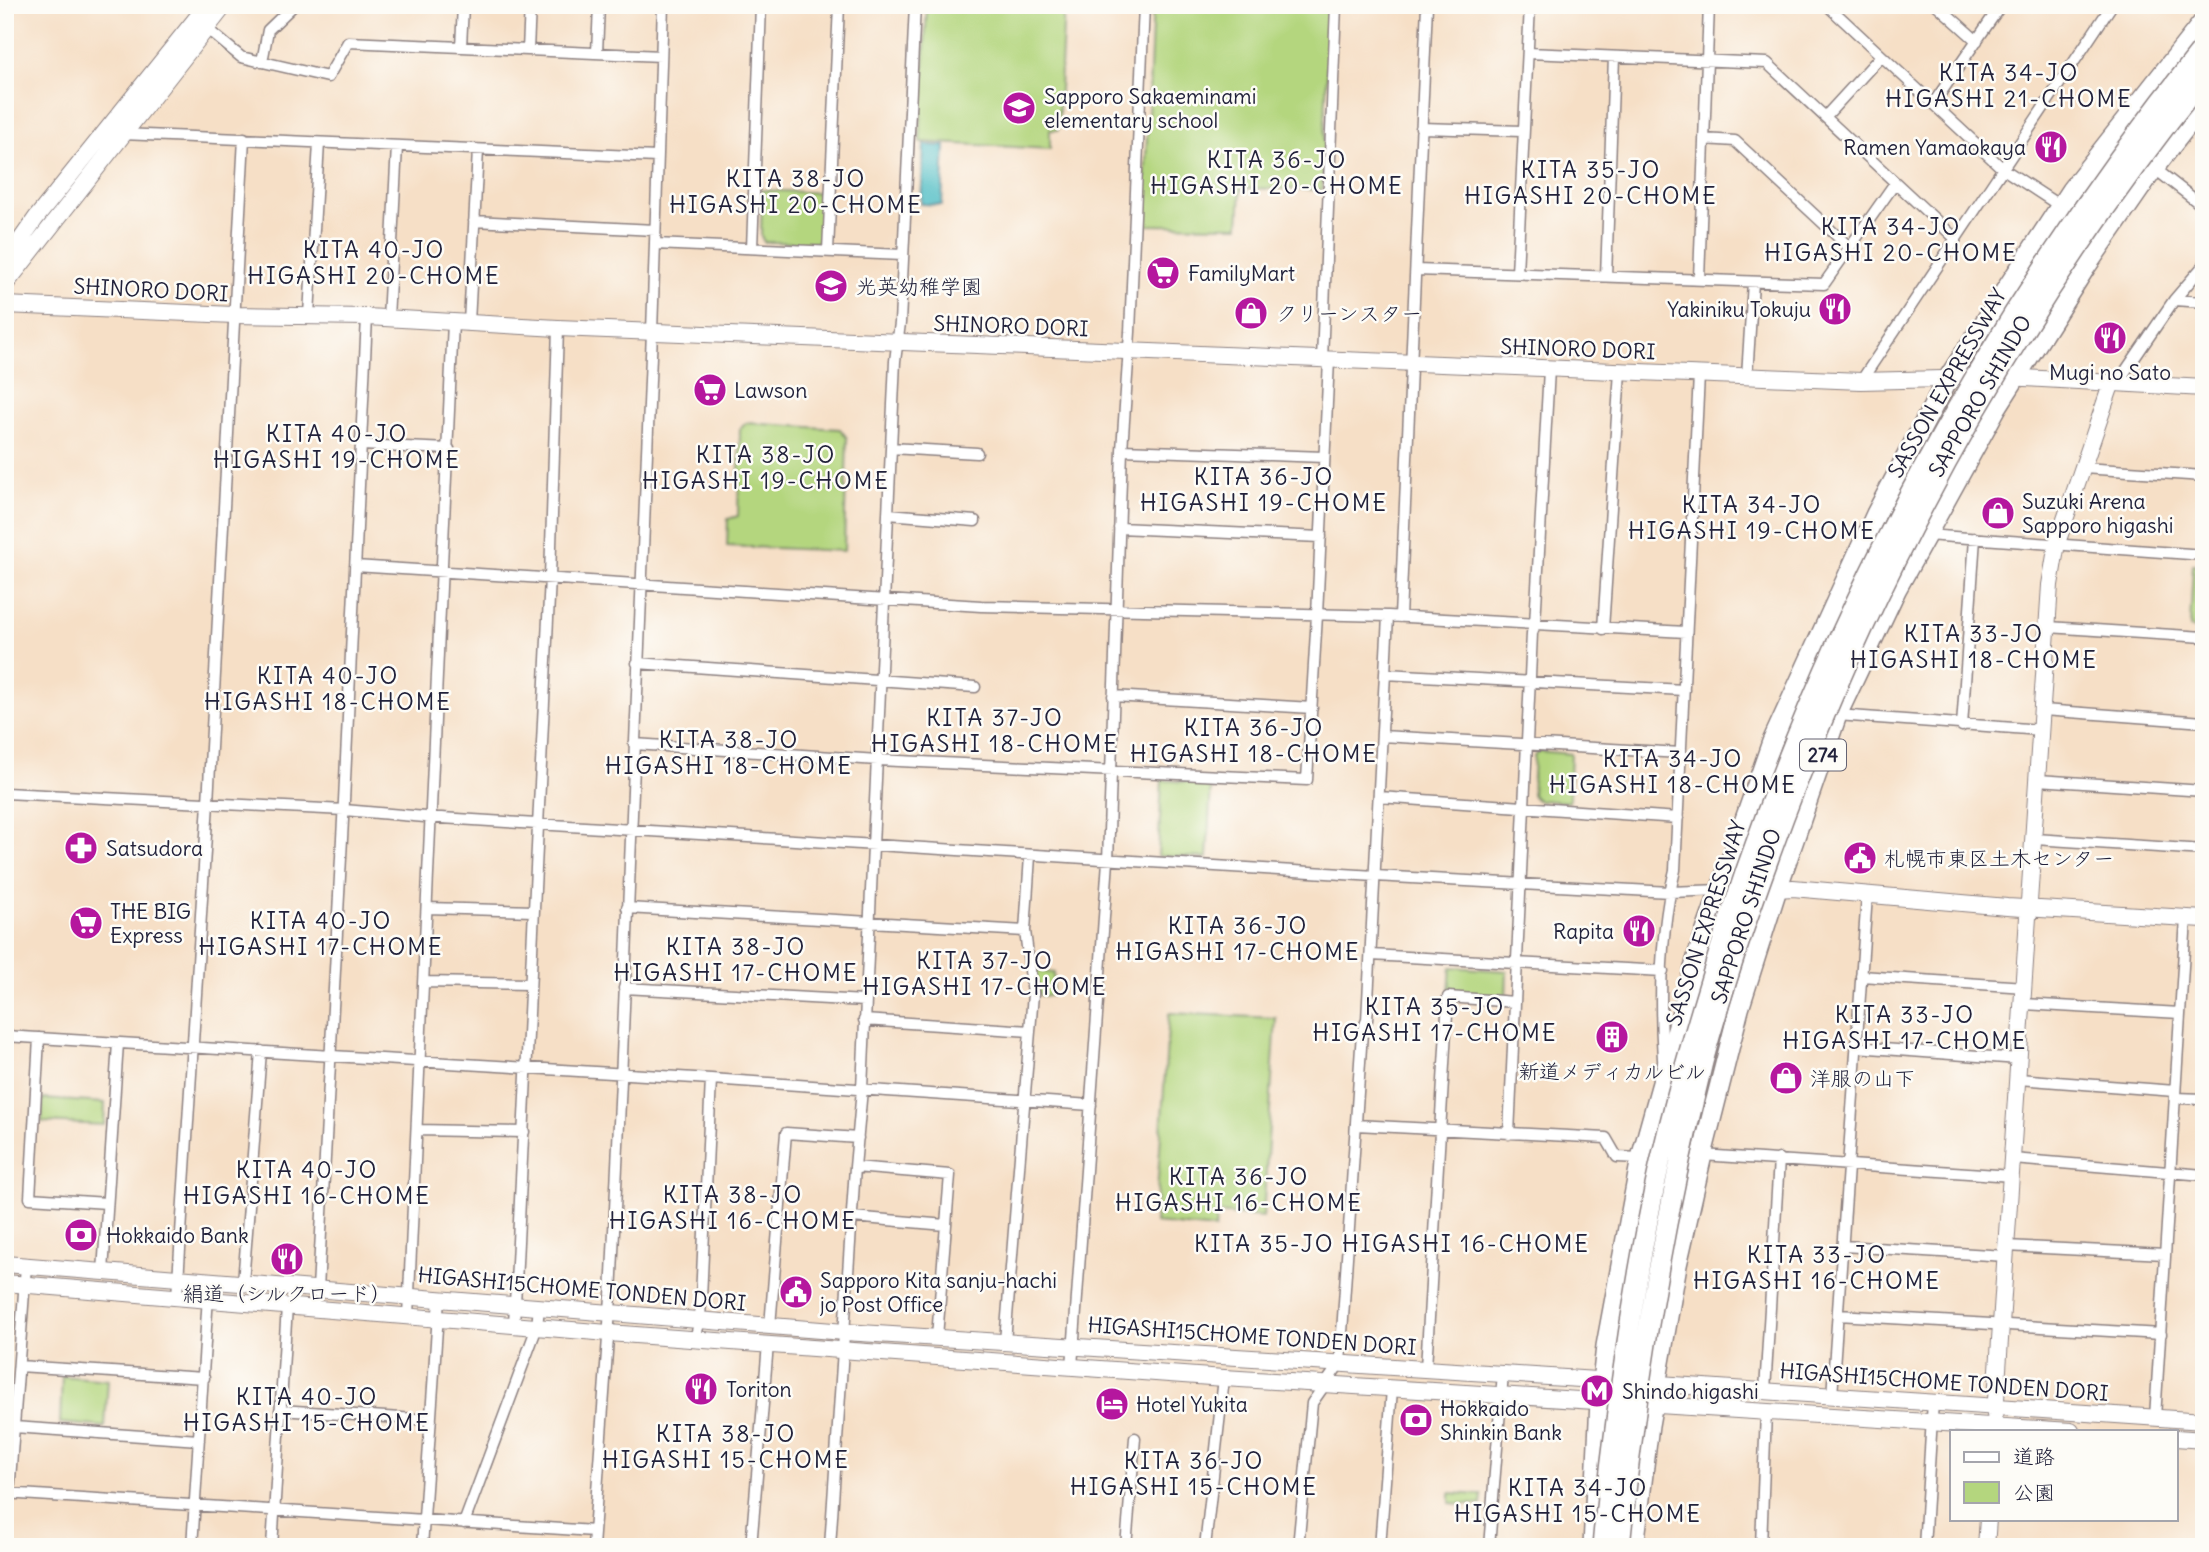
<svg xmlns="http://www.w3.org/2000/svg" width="2209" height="1552" font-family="Delius,'Klee One',sans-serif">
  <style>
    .green { fill: #b4d67e; stroke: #6b7c5c; stroke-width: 2 }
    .water { fill: #4fbdc5; stroke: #387080; stroke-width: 2 }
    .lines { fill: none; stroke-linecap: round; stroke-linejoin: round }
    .street-casing { stroke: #8c8080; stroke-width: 13 }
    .secondary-casing { stroke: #8c8080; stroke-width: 18 }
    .highway-casing { stroke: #8c8080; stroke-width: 22 }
    .street { stroke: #fff; stroke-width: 10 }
    .secondary { stroke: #fff; stroke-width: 16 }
    .highway { stroke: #fff; stroke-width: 19 }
    .highway-bridge-casing { stroke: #8c8080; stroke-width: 22; stroke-linecap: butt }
    .highway-bridge { stroke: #fff; stroke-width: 19 }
    .labels { text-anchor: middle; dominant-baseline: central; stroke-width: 5; stroke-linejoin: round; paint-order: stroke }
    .shield { fill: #fdfcf7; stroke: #646373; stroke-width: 2 }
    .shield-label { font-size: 19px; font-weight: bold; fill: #22223b }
    .poi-label { font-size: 21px; fill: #22223b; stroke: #fdfcf7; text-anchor: start }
    .street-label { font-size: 21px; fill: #22223b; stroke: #fdfcf7 }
    .neighbourhood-label { font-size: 23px; letter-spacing: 2px; fill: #22223b; stroke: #fdfcf7 }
  </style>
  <rect width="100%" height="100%" fill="#fdfcf7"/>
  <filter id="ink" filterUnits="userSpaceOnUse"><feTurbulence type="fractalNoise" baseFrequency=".0143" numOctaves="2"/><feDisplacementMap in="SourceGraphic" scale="14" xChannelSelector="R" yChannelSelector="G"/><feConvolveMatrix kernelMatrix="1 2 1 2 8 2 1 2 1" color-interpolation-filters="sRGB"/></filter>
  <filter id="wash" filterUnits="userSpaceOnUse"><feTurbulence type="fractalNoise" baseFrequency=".00686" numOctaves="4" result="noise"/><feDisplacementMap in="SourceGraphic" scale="28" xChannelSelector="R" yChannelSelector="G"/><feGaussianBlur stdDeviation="1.57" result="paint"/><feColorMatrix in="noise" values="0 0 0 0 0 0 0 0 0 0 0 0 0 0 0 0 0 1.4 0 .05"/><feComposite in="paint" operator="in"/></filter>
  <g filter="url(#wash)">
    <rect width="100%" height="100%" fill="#f6dfc6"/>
    <path class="green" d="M927,5H1064L1058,130H1050V149L920,142Z
      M1153,5H1330L1322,190L1241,188L1239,226L1143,225Z
      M762,190L825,193L822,236L816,243L764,242L761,236Z
      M746,423L840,429L847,438L844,551L727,546L728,519L738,516L740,429Z
      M2193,564L2204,565V629L2190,628Z
      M1538,751L1571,754L1569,802L1537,800L1532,795L1534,756Z
      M1162,780L1211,784L1207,858L1158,856Z
      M1451,967L1507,971L1506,998L1449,993Z
      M1035,971L1054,973L1052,996L1039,995Z
      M1169,1013L1276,1018L1263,1217L1217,1213L1215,1229L1155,1223Z
      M43,1099L105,1103L104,1125L42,1122Z
      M62,1376L108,1380L105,1427L60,1423Z
      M1450,1493L1482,1495L1481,1505L1450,1503Z"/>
    <path class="water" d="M924,145L945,146L942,205L921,204Z"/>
  </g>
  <g filter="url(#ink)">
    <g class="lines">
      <defs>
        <path id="street" d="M1827,5L2002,168L2060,206
          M1937,5L1977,41
          M206,28L241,57L328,77L348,42L661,56
          M461,47L463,5
          M528,50L530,5
          M597,53L599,5
          M1528,53L1767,63L1955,238
          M262,62L268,30L294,5
          M1933,104L2001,5
          M1825,117L1881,56
          M1421,128L1522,131
          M120,132L122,134L657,157
          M1704,139L1735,141L1850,248
          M2154,168L2204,207
          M474,221L655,230
          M655,244L903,255
          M752,248L761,5
          M828,251L839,5
          M1416,270L1824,284L1895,183
          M1517,273L1530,5
          M1606,276L1614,57
          M1699,279L1709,5
          M2174,300L2204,302
          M309,315L319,143
          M388,319L397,146
          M469,323L478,150
          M1322,360L1336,5
          M1747,376L1753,282
          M1861,381L2112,5
          M2118,382L2174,300L2204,265
          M361,445L449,449
          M891,448L977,453
          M1122,450L1324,457
          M2083,468L2204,476
          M888,514L975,521
          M1119,528L1321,537
          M1926,535L2204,555
          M355,566L981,606L1388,616L1686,632
          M1400,617L1427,5
          M2048,627L2204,637
          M1603,629L1620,371
          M637,663L975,687
          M1385,674L1684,690
          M1113,696L1312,708
          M2043,710L2204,722
          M1837,715L2041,730
          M1962,726L1975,538
          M1382,736L1681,753
          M634,744L878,760L1307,780L1317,615L1329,360
          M2038,780L2204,791
          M5,793L344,810L425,817L1375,876L1670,892L1721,890
          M1379,797L1678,818
          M2035,839L2204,850
          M427,908L533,911
          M627,908L1025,931
          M1371,955L1663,971
          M1861,976L2025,987
          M424,982L529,984
          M624,988L865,1001
          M2023,1004L2180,1013
          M864,1020L1030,1031
          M5,1036L711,1079L1091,1105
          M39,1038L30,1198L107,1203
          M1856,1047L2019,1059
          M1663,1059C1659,997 1660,931 1675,870L1699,375
          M2018,1079L2175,1091
          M2175,1098L2204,1099
          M1356,1125L1606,1138L1617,1157L1641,1158
          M417,1130L524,1132
          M1509,1134L1532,633L1535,624L1549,369
          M1702,1155L2012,1176
          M2013,1159L2204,1175
          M855,1167L950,1175L937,1337
          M852,1217L946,1225
          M1843,1246L2006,1256
          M2006,1246L2165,1254
          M103,1272L118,1043
          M243,1283L261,1051
          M318,1289L344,801L367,317
          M177,1297L208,803L244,138
          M1838,1315L2161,1334
          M408,1316L453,322
          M514,1325L550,577L558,328
          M770,1326L786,1133L858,1138
          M695,1339L700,1320L711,1079
          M1005,1342L1033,994L1025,931L1030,856
          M19,1366L204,1378
          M1072,1367L1108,861L1122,450L1130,332L1144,5
          M1426,1368L1448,997L1515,1002
          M1765,1391L1779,1159
          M1832,1396L1867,895
          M280,1410L431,1420
          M2155,1418L2186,918
          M14,1427L199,1440
          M5,1493L594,1531
          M9,1493L26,1266
          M464,1523L537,1327L539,1307
          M192,1547L209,1280
          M272,1547L287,1306
          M422,1547L439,1299
          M593,1547L611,1296L621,1080L652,332L663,5
          M751,1547L768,1344
          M830,1547L855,1167L862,1089L891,448L895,361L900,323L915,5
          M1126,1547L1135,1438
          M1205,1547L1224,1378
          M1298,1547L1312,1403L1340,1363L1362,1032L1367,1020L1388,616
          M1380,1547L1392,1389
          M1489,1547L1503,1373
          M1761,1547L1766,1411
          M1924,1547L1933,1402"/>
        <path id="secondary" d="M5,262L36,218L207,5
          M5,285L225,5
          M5,305L234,315L367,317L558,328L1861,381L1982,378
          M2008,377L2204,388
          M1777,889L1793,888L2007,907L2204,919
          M5,1264L845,1332L1612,1381
          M5,1283L608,1333L1224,1378L1611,1402
          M1645,1383L2204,1421
          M1643,1404L2071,1431
          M1995,1415L2050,585L2057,543L2112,382
          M2176,1438L2204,1440
          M1986,1547L1988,1519"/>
        <path id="highway" d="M1593,1547L1600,1401L1606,1346L1641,1158L1698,954L1772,742L1876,514L1947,380L2071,190L2204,21
          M1634,1547L1649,1425L1677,1265L1702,1155L1739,1009L1777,889L1837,715L1896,590L1997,407L2085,268L2154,168L2204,104"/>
      </defs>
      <use href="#street" class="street-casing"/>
      <use href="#secondary" class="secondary-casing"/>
      <use href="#highway" class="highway-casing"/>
      <use href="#street" class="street"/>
      <use href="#secondary" class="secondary"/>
      <use href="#highway" class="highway"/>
      <defs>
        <path id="highway-bridge" d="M1602,1547C1612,1437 1627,1329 1648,1220C1663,1140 1686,1060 1710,981C1813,639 1980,325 2204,47
          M1620,1547C1636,1383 1663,1222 1703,1062C1725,979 1754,898 1784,817C1885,550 2025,300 2204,77"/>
      </defs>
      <use href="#highway-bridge" class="highway-bridge-casing"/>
      <use href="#highway-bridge" class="highway-bridge"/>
    </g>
  </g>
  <defs>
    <symbol id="school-disc" viewBox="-11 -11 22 22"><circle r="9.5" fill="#b5179e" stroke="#fdfcf7"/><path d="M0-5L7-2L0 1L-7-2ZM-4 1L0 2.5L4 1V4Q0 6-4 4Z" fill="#fff"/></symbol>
    <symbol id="restaurant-disc" viewBox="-11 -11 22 22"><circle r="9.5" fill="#b5179e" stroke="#fdfcf7"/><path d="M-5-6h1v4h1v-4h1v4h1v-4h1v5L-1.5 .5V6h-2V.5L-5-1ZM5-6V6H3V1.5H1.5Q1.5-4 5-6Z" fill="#fff"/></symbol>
    <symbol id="supermarket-disc" viewBox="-11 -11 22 22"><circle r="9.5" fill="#b5179e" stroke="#fdfcf7"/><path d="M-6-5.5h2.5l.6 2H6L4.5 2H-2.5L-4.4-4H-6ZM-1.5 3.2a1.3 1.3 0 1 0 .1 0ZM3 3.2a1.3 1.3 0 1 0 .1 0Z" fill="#fff"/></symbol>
    <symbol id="shop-disc" viewBox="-11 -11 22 22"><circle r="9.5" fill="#b5179e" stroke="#fdfcf7"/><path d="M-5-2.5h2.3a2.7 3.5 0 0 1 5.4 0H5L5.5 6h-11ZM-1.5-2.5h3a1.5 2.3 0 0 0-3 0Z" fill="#fff"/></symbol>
    <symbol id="pharmacy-disc" viewBox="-11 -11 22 22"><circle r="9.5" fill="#b5179e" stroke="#fdfcf7"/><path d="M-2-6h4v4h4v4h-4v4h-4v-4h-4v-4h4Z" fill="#fff"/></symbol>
    <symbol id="civic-disc" viewBox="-11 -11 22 22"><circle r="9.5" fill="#b5179e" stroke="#fdfcf7"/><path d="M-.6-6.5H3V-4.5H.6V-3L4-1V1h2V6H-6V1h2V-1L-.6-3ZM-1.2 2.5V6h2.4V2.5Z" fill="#fff"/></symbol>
    <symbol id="building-disc" viewBox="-11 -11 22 22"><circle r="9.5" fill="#b5179e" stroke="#fdfcf7"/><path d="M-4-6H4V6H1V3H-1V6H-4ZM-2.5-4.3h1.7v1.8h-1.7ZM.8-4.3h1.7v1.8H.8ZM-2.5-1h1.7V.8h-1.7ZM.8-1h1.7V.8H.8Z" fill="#fff"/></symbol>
    <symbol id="bank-disc" viewBox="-11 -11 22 22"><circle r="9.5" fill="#b5179e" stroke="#fdfcf7"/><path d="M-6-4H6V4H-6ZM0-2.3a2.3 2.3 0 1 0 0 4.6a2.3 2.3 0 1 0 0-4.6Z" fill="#fff"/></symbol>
    <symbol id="metro-disc" viewBox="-11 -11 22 22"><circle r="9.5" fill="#b5179e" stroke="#fdfcf7"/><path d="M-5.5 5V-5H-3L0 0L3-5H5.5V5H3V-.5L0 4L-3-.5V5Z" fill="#fff"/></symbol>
    <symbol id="hotel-disc" viewBox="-11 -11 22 22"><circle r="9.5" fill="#b5179e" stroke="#fdfcf7"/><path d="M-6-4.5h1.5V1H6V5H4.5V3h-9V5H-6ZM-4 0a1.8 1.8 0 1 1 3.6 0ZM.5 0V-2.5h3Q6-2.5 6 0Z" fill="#fff"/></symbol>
  </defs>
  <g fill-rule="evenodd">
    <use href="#school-disc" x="1000" y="89" width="38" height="38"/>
    <use href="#restaurant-disc" x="2032" y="128" width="38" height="38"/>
    <use href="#supermarket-disc" x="1144" y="254" width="38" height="38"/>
    <use href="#school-disc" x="812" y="267" width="38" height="38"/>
    <use href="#restaurant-disc" x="1816" y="290" width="38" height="38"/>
    <use href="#shop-disc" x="1232" y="294" width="38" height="38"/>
    <use href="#restaurant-disc" x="2091" y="319" width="38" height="38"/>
    <use href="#supermarket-disc" x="691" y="371" width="38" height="38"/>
    <use href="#shop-disc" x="1979" y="494" width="38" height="38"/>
    <use href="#pharmacy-disc" x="62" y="829" width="38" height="38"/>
    <use href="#civic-disc" x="1841" y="839" width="38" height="38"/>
    <use href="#supermarket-disc" x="67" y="904" width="38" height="38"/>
    <use href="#restaurant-disc" x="1620" y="912" width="38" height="38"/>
    <use href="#building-disc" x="1593" y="1018" width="38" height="38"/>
    <use href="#shop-disc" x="1767" y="1059" width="38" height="38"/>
    <use href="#bank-disc" x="62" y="1216" width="38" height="38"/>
    <use href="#restaurant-disc" x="268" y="1240" width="38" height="38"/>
    <use href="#civic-disc" x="777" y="1273" width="38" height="38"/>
    <use href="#restaurant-disc" x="682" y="1370" width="38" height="38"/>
    <use href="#metro-disc" x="1578" y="1372" width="38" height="38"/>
    <use href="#hotel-disc" x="1093" y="1385" width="38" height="38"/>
    <use href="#bank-disc" x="1397" y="1401" width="38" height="38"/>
  </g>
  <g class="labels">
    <rect class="shield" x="1800" y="739.5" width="46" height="31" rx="5"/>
    <g class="shield-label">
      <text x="1823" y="755">274</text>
    </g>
    <g class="poi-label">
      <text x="1044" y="96">Sapporo Sakaeminami<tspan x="1044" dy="24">elementary school</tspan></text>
      <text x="2026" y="147" text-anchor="end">Ramen Yamaokaya</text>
      <text x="1188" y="273">FamilyMart</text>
      <text x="856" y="286">光英幼稚学園</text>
      <text x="1811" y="309" text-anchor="end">Yakiniku Tokuju</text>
      <text x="1276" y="313">クリーンスター</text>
      <text x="2110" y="372" text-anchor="middle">Mugi no Sato</text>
      <text x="734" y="390">Lawson</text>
      <text x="2022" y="501">Suzuki Arena<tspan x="2022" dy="24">Sapporo higashi</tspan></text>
      <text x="106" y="848">Satsudora</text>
      <text x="1884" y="858">札幌市東区土木センター</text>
      <text x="110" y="911">THE BIG<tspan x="110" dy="24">Express</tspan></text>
      <text x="1614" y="931" text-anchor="end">Rapita</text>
      <text x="1612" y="1071" text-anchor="middle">新道メディカルビル</text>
      <text x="1810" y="1078">洋服の山下</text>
      <text x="106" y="1235">Hokkaido Bank</text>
      <text x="820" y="1280">Sapporo Kita sanju-hachi<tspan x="820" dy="24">jo Post Office</tspan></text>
      <text x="287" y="1293" text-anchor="middle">絹道（シルクロード）</text>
      <text x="726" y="1389">Toriton</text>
      <text x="1622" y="1391">Shindo higashi</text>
      <text x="1136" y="1404">Hotel Yukita</text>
      <text x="1440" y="1408">Hokkaido<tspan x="1440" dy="24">Shinkin Bank</tspan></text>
    </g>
    <g class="street-label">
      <text transform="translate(151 290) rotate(3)">SHINORO DORI</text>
      <text transform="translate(1011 326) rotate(2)">SHINORO DORI</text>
      <text transform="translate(1578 349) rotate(2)">SHINORO DORI</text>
      <text transform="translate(1947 383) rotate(-60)">SASSON EXPRESSWAY</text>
      <text transform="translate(1980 396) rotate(-60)">SAPPORO SHINDO</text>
      <text transform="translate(1746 916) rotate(-72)">SAPPORO SHINDO</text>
      <text transform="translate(1706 923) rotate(-72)">SASSON EXPRESSWAY</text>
      <text transform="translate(582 1289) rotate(5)">HIGASHI15CHOME TONDEN DORI</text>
      <text transform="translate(1252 1336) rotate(4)">HIGASHI15CHOME TONDEN DORI</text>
      <text transform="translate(1944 1382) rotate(4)">HIGASHI15CHOME TONDEN DORI</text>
    </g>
    <g class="neighbourhood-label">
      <text x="2009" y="72">KITA 34-JO<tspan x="2009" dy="26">HIGASHI 21-CHOME</tspan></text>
      <text x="1277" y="159">KITA 36-JO<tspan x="1277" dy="26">HIGASHI 20-CHOME</tspan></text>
      <text x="1591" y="169">KITA 35-JO<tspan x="1591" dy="26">HIGASHI 20-CHOME</tspan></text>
      <text x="796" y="178">KITA 38-JO<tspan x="796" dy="26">HIGASHI 20-CHOME</tspan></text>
      <text x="1891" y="226">KITA 34-JO<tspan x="1891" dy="26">HIGASHI 20-CHOME</tspan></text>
      <text x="374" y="249">KITA 40-JO<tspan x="374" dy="26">HIGASHI 20-CHOME</tspan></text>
      <text x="337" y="433">KITA 40-JO<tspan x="337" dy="26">HIGASHI 19-CHOME</tspan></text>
      <text x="766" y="454">KITA 38-JO<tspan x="766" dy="26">HIGASHI 19-CHOME</tspan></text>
      <text x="1264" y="476">KITA 36-JO<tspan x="1264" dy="26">HIGASHI 19-CHOME</tspan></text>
      <text x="1752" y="504">KITA 34-JO<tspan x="1752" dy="26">HIGASHI 19-CHOME</tspan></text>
      <text x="1974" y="633">KITA 33-JO<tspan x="1974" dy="26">HIGASHI 18-CHOME</tspan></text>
      <text x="328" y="675">KITA 40-JO<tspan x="328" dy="26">HIGASHI 18-CHOME</tspan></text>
      <text x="995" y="717">KITA 37-JO<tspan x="995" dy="26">HIGASHI 18-CHOME</tspan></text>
      <text x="1254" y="727">KITA 36-JO<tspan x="1254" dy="26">HIGASHI 18-CHOME</tspan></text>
      <text x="729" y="739">KITA 38-JO<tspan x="729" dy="26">HIGASHI 18-CHOME</tspan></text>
      <text x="1673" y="758">KITA 34-JO<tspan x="1673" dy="26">HIGASHI 18-CHOME</tspan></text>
      <text x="321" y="920">KITA 40-JO<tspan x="321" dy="26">HIGASHI 17-CHOME</tspan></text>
      <text x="1238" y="925">KITA 36-JO<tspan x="1238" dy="26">HIGASHI 17-CHOME</tspan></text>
      <text x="736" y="946">KITA 38-JO<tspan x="736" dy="26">HIGASHI 17-CHOME</tspan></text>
      <text x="985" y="960">KITA 37-JO<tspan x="985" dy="26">HIGASHI 17-CHOME</tspan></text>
      <text x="1435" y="1006">KITA 35-JO<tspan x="1435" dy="26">HIGASHI 17-CHOME</tspan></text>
      <text x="1905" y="1014">KITA 33-JO<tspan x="1905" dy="26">HIGASHI 17-CHOME</tspan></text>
      <text x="307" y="1169">KITA 40-JO<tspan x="307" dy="26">HIGASHI 16-CHOME</tspan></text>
      <text x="1239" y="1176">KITA 36-JO<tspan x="1239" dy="26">HIGASHI 16-CHOME</tspan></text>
      <text x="733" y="1194">KITA 38-JO<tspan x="733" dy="26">HIGASHI 16-CHOME</tspan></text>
      <text x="1392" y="1243">KITA 35-JO HIGASHI 16-CHOME</text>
      <text x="1817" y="1254">KITA 33-JO<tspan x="1817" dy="26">HIGASHI 16-CHOME</tspan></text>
      <text x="307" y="1396">KITA 40-JO<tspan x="307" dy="26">HIGASHI 15-CHOME</tspan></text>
      <text x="726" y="1433">KITA 38-JO<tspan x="726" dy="26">HIGASHI 15-CHOME</tspan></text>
      <text x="1194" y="1460">KITA 36-JO<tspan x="1194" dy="26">HIGASHI 15-CHOME</tspan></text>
      <text x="1578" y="1487">KITA 34-JO<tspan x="1578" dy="26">HIGASHI 15-CHOME</tspan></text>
    </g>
  </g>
  <rect width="2209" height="1552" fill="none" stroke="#fdfcf7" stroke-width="28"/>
  <rect x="1950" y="1430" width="228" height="91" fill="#fdfcf7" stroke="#a5a5ac" stroke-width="2"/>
  <rect x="1964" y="1452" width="35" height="10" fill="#ffffff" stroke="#a5a5ac" stroke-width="2"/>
  <text x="2013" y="1464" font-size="21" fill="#22223b">道路</text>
  <rect x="1964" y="1482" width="35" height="21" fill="#b4d67e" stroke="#a5a5ac" stroke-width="2"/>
  <text x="2013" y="1500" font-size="21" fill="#22223b">公園</text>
</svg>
